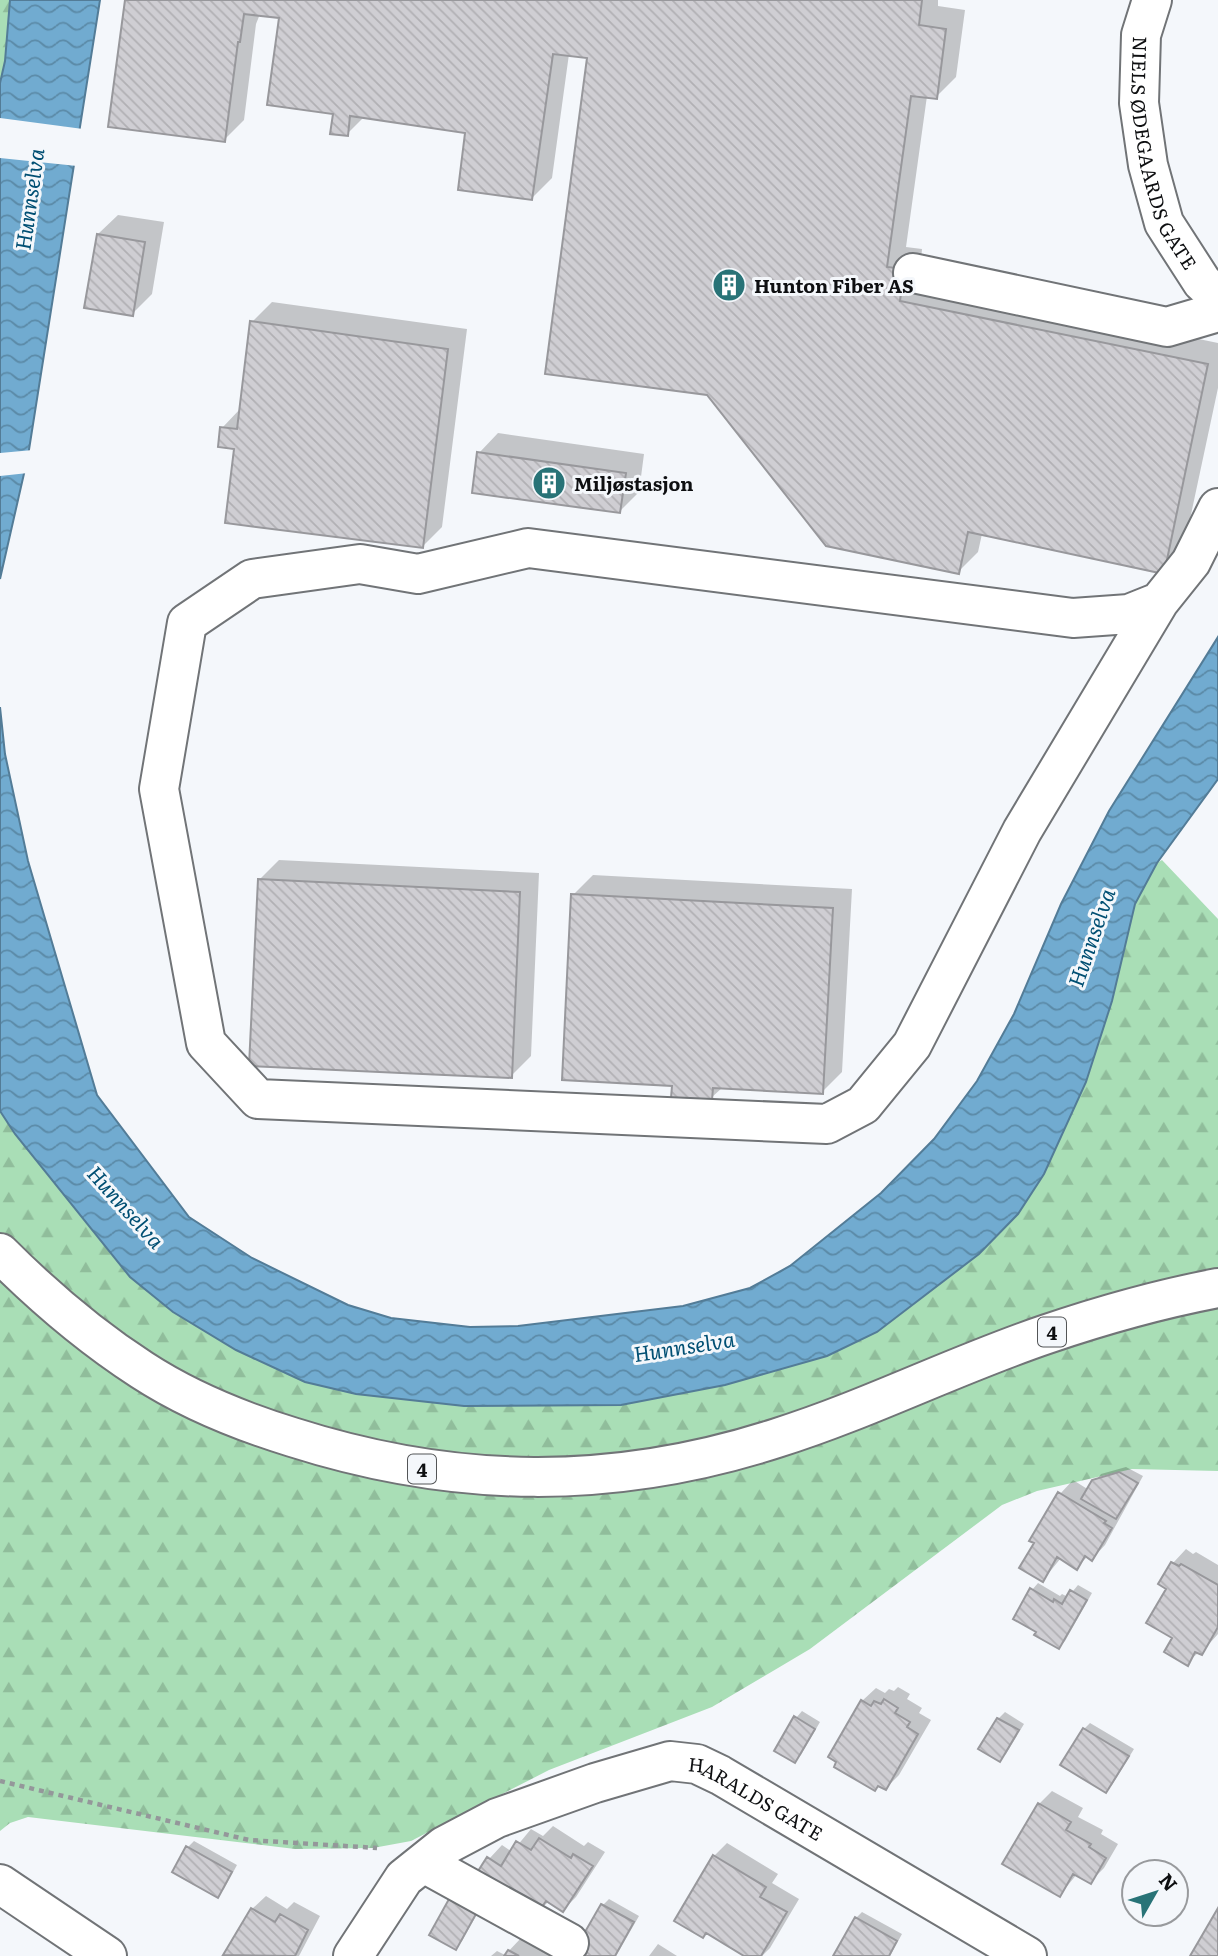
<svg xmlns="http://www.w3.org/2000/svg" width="1218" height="1956" font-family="Literata,serif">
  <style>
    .forest { fill: url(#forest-firs) }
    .water { fill: url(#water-waves); stroke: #537c97; stroke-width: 2 }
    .pier { fill: #f4f7fb }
    .shadow { fill: #0003 }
    .building { fill: url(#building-back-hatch); stroke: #98989c; stroke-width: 2 }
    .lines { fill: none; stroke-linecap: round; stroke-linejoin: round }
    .minor-casing { stroke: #717477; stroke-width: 42 }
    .highway-casing { stroke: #717477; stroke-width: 42 }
    .path { stroke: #94979a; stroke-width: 4.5; stroke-dasharray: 5 5; stroke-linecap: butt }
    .minor { stroke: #fff; stroke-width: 38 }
    .highway { stroke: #fff; stroke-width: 38 }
    .labels { text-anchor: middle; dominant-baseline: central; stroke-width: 6; stroke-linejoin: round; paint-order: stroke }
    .shield { fill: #f4f7fb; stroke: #535557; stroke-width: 2 }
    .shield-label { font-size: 18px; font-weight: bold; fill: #0e0f11 }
    .street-label { font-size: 19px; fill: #0e0f11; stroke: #f4f7fb }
    .poi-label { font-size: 19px; font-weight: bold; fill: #0e0f11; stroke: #f4f7fb; text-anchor: start }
    .water-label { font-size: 21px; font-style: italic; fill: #014f73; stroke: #f4f7fb }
  </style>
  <defs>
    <pattern id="forest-firs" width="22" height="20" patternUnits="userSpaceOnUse" patternTransform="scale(1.75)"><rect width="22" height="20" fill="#a9deb6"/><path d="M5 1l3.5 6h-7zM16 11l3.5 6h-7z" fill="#90bd9b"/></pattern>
    <pattern id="water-waves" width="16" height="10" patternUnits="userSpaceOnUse" patternTransform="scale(1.75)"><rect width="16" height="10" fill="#71abd0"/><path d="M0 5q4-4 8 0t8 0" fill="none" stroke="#5b8aa7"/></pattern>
    <pattern id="building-back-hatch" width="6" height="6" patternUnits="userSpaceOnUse" patternTransform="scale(1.75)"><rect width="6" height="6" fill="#cfced3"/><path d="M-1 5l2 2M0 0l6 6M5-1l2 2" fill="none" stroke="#b1b0b4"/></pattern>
  </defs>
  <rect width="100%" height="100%" fill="#f4f7fb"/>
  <path class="forest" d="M0,0H10L5,61L0,83Z
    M1162,860L1218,919V1471L1132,1469L1037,1491L1002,1505L810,1649L712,1707L549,1770L411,1841L373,1848L295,1849L28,1817L10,1823L0,1831V1111L15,1134L130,1277L173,1312L236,1350L305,1382L356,1394L464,1406L621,1405L1086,1082L1112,1001L1135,904L1157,863Z"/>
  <path class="water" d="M10,0H100L28,456L0,579V83L5,61Z
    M1218,637V779L1157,863L1135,904L1112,1001L1086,1082L1044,1174L1018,1214L979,1254L877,1332L827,1356L725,1385L621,1405L464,1406L356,1394L305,1382L236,1350L173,1312L130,1277L15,1134L0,1111V707L5,754L28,861L97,1095L189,1217L252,1258L348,1305L391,1318L470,1327L518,1326L683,1306L750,1288L790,1266L881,1193L934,1139L977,1081L1014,1014L1061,904L1109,811Z"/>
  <path class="pier" d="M0,118L83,129L77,166L0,158Z
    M33,450L28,473L0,476V453Z"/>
  <path class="shadow" d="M127,0H938V6L965,10L956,77L936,97L927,96L906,247L922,249L919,281L1218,343V388L1183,552L1163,572L982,534L978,552L958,572L589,57L569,54L552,178L532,198L467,131L365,116L347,134L281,17L260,14L256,24L244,120L224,140Z
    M118,215L164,222L152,294L132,314L98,234Z
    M272,302L467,329L442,527L423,546L236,448L222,428L241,408L252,322Z
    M498,433L644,454L639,492L619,512L479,453Z
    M279,860L539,873L531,1056L511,1076L259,880Z
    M593,875L852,889L842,1072L822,1092L723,1087L711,1098L674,1084L573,895Z
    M1126,1467L1143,1476L1105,1545L1092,1559L1088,1556L1077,1567L1061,1558L1043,1580L1060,1494L1073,1480L1089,1490L1101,1474Z
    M1186,1549L1193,1554L1196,1552L1218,1565V1634L1201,1653L1199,1652L1187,1663L1174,1638L1168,1588L1161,1584L1173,1563Z
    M1038,1583L1060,1596L1062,1594L1068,1597L1078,1585L1092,1593L1065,1641L1059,1647L1032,1590Z
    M898,1687L910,1694L907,1699L922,1708L919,1713L931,1720L899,1775L886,1788L862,1701L876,1688L885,1693L889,1689L894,1691Z
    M802,1711L820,1722L801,1755L795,1761L796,1718Z
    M1005,1712L1024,1724L1006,1754L1000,1760L981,1749L998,1719Z
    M1090,1723L1134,1749L1112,1785L1106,1791L1084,1729Z
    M1052,1791L1083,1808L1078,1817L1103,1830L1101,1834L1118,1844L1104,1868L1090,1882L1077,1874L1060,1895L1039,1804Z
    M553,1826L584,1846L588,1842L605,1852L576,1897L563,1910L549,1901L535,1915L489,1859L502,1845L512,1852L531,1829L543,1836Z
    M194,1841L237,1865L224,1889L217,1896L188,1847Z
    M727,1843L778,1874L772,1883L799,1899L770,1948L762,1956H748L714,1856Z
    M457,1894L481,1907L462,1941L456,1948L450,1900Z
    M266,1896L287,1909L294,1902L320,1916L299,1956L226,1955L252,1909Z
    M609,1899L639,1916L616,1956H587L603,1905Z
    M862,1912L902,1934L890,1956H835L856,1918Z
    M522,1937L555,1956H491L497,1951L505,1955Z
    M658,1944L677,1956H649Z"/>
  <path class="building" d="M125,0H922L919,25L946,29L937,99L911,96L887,267L904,269L900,301L1208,364L1164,574L968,532L959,574L826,546L707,395L545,374L587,58L553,54L532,200L458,190L465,133L350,116L348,136L330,134L333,114L267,105L279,18L244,14L240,42H238L225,142L108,127Z
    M97,234L145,242L133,316L84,308Z
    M250,321L448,349L423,548L225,523L234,449L218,447L220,427L237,429Z
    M477,452L626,473L620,513L472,493Z
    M258,879L520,892L512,1078L249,1066Z
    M571,894L833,908L823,1094L713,1088L712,1100L671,1098L672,1086L562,1080Z
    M1119,1472L1138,1483L1116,1519L1081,1499L1092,1480Z
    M1058,1492L1106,1521L1104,1523L1112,1528L1092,1561L1085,1556L1077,1570L1057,1557L1043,1582L1019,1568L1034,1543L1029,1541Z
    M1171,1562L1179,1566L1181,1564L1218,1585V1627L1202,1655L1195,1652L1188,1666L1164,1652L1172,1638L1146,1623L1166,1589L1158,1584Z
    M1030,1588L1053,1602L1054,1599L1062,1604L1070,1590L1087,1600L1059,1649L1034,1635L1036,1632L1013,1619Z
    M884,1699L898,1708L895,1713L910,1722L907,1727L918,1734L886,1790L878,1786L875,1791L834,1767L836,1762L828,1757L861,1700L871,1706L874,1701L881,1704Z
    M794,1716L815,1729L795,1763L774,1751Z
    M997,1718L1019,1730L1000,1762L978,1749Z
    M1083,1728L1129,1756L1106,1793L1060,1765Z
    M1038,1803L1071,1822L1066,1830L1091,1844L1089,1847L1106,1858L1091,1884L1073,1874L1060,1897L1002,1864Z
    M539,1838L571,1858L573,1854L593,1866L563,1912L546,1901L535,1917L473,1879L487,1857L501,1866L516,1841L531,1850Z
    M186,1846L232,1872L218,1898L172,1872Z
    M713,1855L766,1887L760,1897L787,1912L761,1956H744L706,1933L703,1938L674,1921Z
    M449,1899L476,1914L456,1950L429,1935Z
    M601,1904L634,1922L615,1956H583L574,1951Z
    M251,1908L275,1922L280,1914L308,1930L295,1956L223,1955Z
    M1218,1908V1956H1190Z
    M855,1917L897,1941L889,1956H833Z
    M508,1950L519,1956H504Z"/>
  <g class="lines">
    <defs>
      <g id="minor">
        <path id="s1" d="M1152,0L1141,35L1139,103L1148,165L1164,223L1202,282L1218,297"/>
        <path d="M913,273L1167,327L1218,312"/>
        <path d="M1159,602L1129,614L1073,618L528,548L418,574L360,564L252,579L187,623L159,789L206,1043L258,1099L827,1124L863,1105L912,1045L1022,831L1159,602L1191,562L1218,508"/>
        <path d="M424,1863L569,1943"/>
        <path d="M0,1884L107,1956"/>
        <path id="s2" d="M353,1956L404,1878L444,1846L497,1818L595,1783L670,1761L697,1764L720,1775L1027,1956"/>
      </g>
      <path id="highway" d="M0,1253C43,1296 91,1337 142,1370C188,1400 240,1421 292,1437C455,1489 613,1491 777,1438C869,1409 955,1365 1047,1334C1103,1315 1160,1299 1218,1288"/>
    </defs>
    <use href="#minor" class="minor-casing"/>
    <use href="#highway" class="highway-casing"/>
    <path class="path" d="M0,1781L249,1840L377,1848"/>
    <use href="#minor" class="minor"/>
    <use href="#highway" class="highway"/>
  </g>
  <defs>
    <symbol id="building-disc" viewBox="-11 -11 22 22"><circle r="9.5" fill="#287377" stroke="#f4f7fb"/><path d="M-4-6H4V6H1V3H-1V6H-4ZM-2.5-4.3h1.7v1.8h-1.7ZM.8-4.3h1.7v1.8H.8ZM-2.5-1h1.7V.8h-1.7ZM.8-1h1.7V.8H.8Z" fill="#fff"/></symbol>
  </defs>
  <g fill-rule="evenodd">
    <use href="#building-disc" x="710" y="266" width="38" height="38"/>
    <use href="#building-disc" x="530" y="464" width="38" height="38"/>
  </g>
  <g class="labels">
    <g class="shield">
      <rect x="1038" y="1317.5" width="28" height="29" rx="5"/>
      <rect x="408" y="1454.5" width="28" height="29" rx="5"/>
    </g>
    <g class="shield-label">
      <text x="1052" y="1332">4</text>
      <text x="422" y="1469">4</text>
    </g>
    <g class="street-label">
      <text stroke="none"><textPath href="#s1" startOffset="159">NIELS ØDEGAARDS GATE</textPath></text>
      <text stroke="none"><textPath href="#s2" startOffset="481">HARALDS GATE</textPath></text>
    </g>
    <g class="poi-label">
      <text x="754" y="285">Hunton Fiber AS</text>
      <text x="574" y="483">Miljøstasjon</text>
    </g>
    <g class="water-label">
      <text transform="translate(28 199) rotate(-82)">Hunnselva</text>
      <text transform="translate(1090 937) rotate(-71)">Hunnselva</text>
      <text transform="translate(127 1206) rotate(48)">Hunnselva</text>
      <text transform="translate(684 1345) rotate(-9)">Hunnselva</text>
    </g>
  </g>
  <g transform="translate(1155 1893) rotate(51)"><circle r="33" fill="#f4f7fb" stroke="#989a9d" stroke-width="2"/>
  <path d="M0-5L12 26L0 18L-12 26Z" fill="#287377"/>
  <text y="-10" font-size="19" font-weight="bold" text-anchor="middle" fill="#0e0f11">N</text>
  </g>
</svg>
